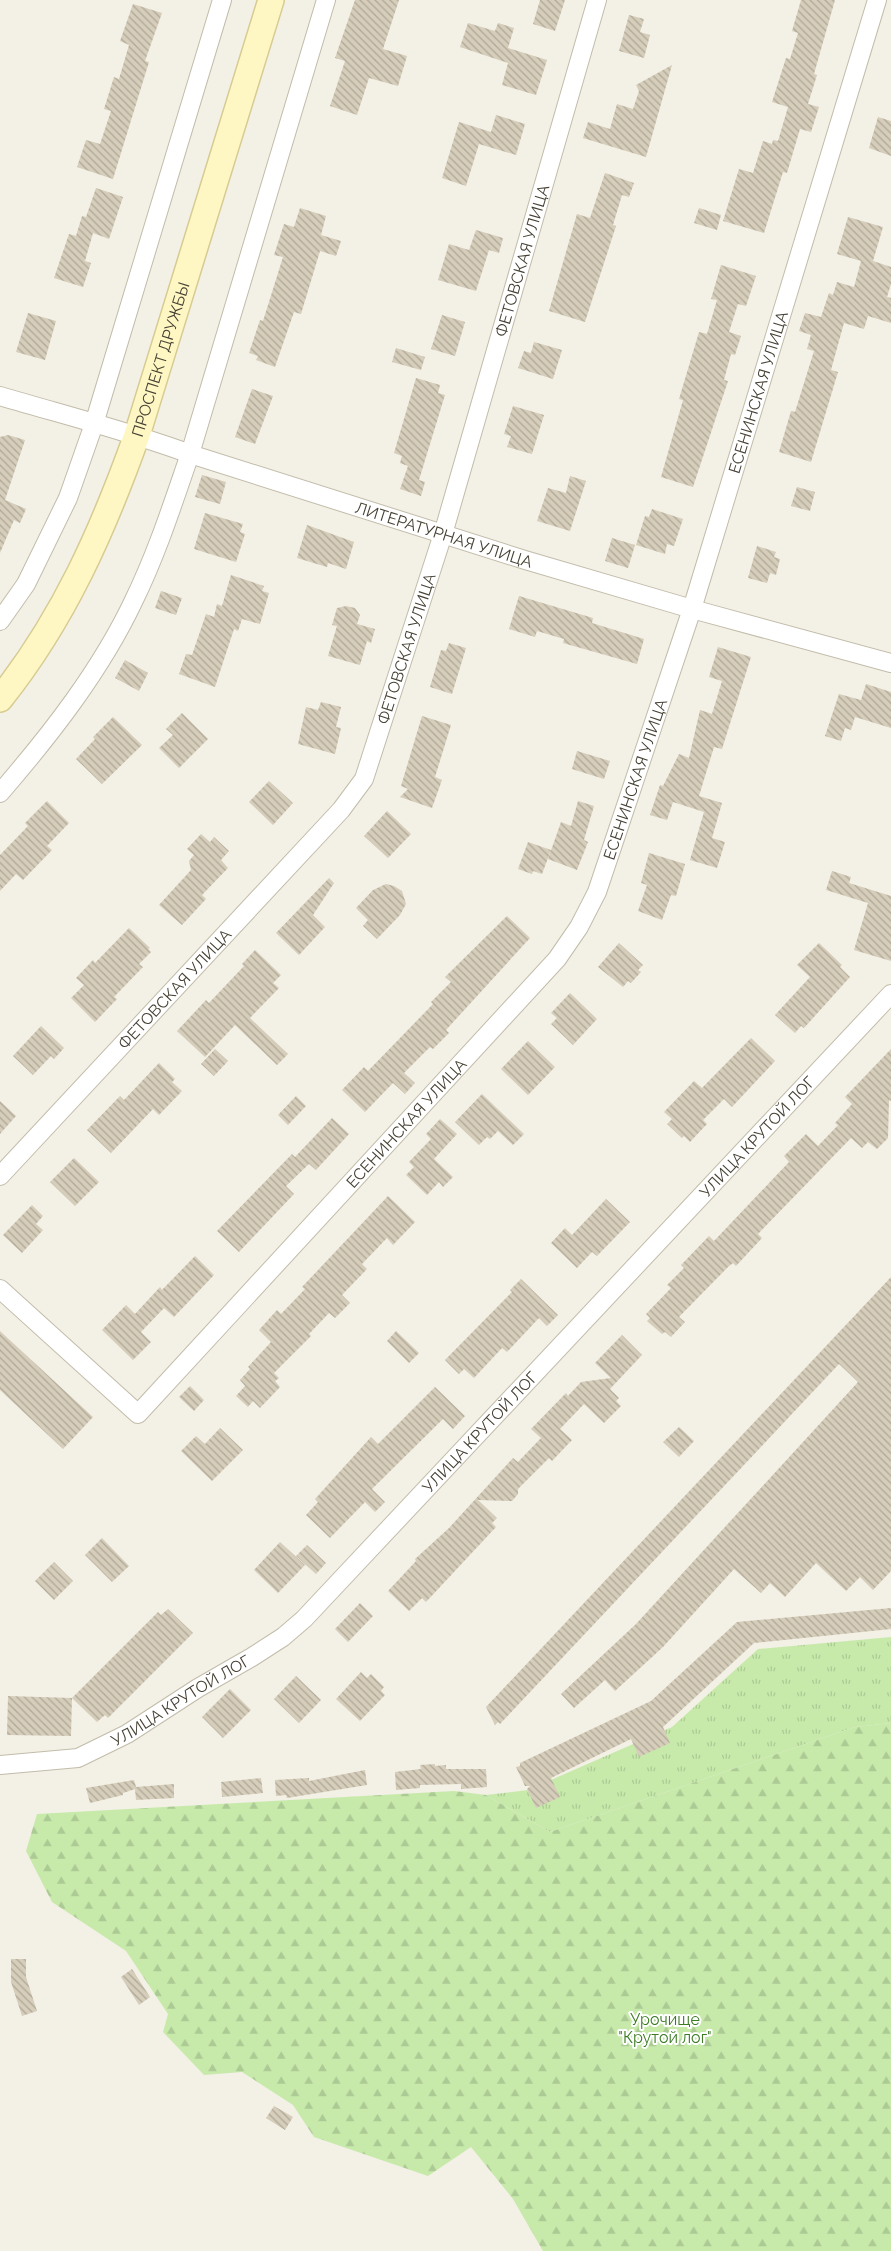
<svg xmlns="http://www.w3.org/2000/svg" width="891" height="2251" font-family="Raleway,sans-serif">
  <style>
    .grass { fill: url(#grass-tufts) }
    .forest { fill: url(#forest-firs) }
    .building { fill: url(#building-back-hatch) }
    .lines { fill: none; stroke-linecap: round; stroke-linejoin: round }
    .minor-casing { stroke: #c2bcaa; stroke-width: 20 }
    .secondary-casing { stroke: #d6cb92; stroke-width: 28 }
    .minor { stroke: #fff; stroke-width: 18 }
    .secondary { stroke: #fff7c3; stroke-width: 25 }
    .labels { text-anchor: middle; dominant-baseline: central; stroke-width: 4; stroke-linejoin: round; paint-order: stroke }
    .street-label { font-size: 16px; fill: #464134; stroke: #fff }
    .park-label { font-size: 16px; fill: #3d7b25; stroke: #fff }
  </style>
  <defs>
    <pattern id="grass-tufts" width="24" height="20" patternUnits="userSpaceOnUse" patternTransform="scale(1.25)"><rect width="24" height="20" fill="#c7eaab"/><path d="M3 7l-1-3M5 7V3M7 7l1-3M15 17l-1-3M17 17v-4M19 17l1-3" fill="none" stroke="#acca94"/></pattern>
    <pattern id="forest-firs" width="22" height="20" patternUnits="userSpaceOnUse" patternTransform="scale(1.25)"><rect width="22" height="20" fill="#c7eaab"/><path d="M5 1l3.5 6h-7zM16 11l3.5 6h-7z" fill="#acca94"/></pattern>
    <pattern id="building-back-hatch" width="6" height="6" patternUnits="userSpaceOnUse" patternTransform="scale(1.25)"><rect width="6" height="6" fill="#d6cdba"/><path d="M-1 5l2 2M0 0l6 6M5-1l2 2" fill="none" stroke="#afa898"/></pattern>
  </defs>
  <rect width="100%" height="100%" fill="#f3f0e5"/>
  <path class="grass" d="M891,1637V1723L855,1727L550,1832L486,1795L528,1790L672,1727L758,1649Z"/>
  <path class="forest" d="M891,1723V2251H543L513,2199L471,2147L428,2176L314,2137L293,2105L242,2072L204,2075L163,2032L168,2014L126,1951L52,1902L26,1851L37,1814L454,1791L486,1795L550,1832L855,1727Z"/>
  <path class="building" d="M355,0H399L383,49L407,56L398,86L369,78L357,115L330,106L345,61L335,58Z
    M540,0H565L555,31L533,24Z
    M801,0H835L814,74L817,75L808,104L819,107L811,132L800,129L787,173L783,172L764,233L723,221L739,169L753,173L763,141L772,144L773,140L778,141L788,107L772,102L786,58L790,59L798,33L792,31Z
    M133,4L162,13L145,61L149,62L113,179L77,167L86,140L100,144L111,111L104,109L114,77L119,79L129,45L120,41Z
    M629,15L644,19L640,32L650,35L644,58L619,51Z
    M468,23L495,31L498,23L514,28L508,48L547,60L536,95L502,85L508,63L460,47Z
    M672,65L646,157L583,138L588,122L610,129L617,104L633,109L639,91L636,85Z
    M496,115L525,124L516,155L479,144L466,186L442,178L459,122L491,132Z
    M878,117L891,121V156L869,148Z
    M605,173L634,183L629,197L622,195L613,225L616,226L585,322L549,311L577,214L590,218Z
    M96,188L123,197L109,239L93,233L85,261L91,263L83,287L54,278L69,234L76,236L82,216L86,217Z
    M300,208L326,216L321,235L341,241L336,256L320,251L301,314L294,312L275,367L256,360L258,356L249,353L260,320L263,321L283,257L274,255L284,224L294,227Z
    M699,208L721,215L717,230L694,223Z
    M848,217L883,227L873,261L891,267V284L887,297L891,298V323L868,316L864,329L844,323L831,370L838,372L811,462L779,452L791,411L795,412L814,351L807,349L811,335L799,331L805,313L821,317L829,293L833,295L837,282L854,287L861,261L837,254Z
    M476,230L503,238L499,253L489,250L476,291L438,280L449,244L469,250Z
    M721,265L756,276L746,306L738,304L729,332L741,336L735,355L731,354L724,380L728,381L693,487L661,477L683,400L679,399L699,332L707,334L717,300L711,299Z
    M28,313L56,321L45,360L16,352Z
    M442,315L465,322L455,356L431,349Z
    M534,342L562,350L553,379L518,368L524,351L531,353Z
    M396,348L425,357L421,370L392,362Z
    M416,378L440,385L438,393L445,395L419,480L425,482L421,496L400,489L408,466L400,463L402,456L394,453Z
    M252,389L273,396L255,444L235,437Z
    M513,406L544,415L532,454L507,447L511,436L504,434Z
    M8,435L25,440L5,500L26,509L20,523L14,520L0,553V437Z
    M202,475L226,482L220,504L195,497Z
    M570,476L586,481L570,531L537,521L548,488L566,493Z
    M797,487L815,492L810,511L791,506Z
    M652,509L683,519L674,546L667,544L665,554L636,545L645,516L649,517Z
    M205,513L243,524L240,532L245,534L236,562L194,549Z
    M307,525L354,542L346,569L328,563L327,567L297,558Z
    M612,538L635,545L628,568L605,561Z
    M757,546L776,552L774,557L780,559L776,575L770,573L767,583L748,578Z
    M231,575L264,586L262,591L269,593L260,624L242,619L238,631L234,629L215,687L179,674L186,654L192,655L206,614L214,617L217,604L222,606Z
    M161,591L182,598L176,615L155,608Z
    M519,596L593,618L592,623L644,639L637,664L563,643L564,639L537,631L535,637L509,629Z
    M346,606L355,608L360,615L357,624L375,629L371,643L367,641L360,665L328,656L337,626L332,625L337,608Z
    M449,643L466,648L452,694L430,687L441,650L446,651Z
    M718,647L751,657L722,749L714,747L699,796L722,803L712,838L725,842L717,868L690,860L704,812L673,802L667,820L650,815L660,785L663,786L679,754L689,758L700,710L712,714L722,681L709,677Z
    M125,660L148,673L139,691L115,678Z
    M866,684L891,692V728L855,717L851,730L845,728L841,741L825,736L839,694L861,700Z
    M321,702L341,707L336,727L341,728L335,754L298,744L306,707L318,710Z
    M182,713L208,739L179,768L159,748L173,735L166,729Z
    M422,716L451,725L435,777L442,780L432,808L400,797L408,789L401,786Z
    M113,717L142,745L102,784L76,759L95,739L93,737Z
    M577,751L610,761L604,779L572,769Z
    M269,781L293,803L273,825L249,802Z
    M47,801L69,823L47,846L52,850L23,880L16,874L0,891V855L28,826L25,823Z
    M578,801L594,806L584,840L588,842L577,870L548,859L561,822L571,826Z
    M387,811L411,834L388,858L364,836Z
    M201,834L210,842L214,837L229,851L221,860L228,868L202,895L206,899L182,925L159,905L191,870L189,861L194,855L187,849Z
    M528,842L551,850L542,874L533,871L532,874L518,869Z
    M649,853L685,864L676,896L671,895L662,920L638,911L647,885L641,883Z
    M832,871L851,877L849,883L891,896V961L854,950L868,903L826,890Z
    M329,878L334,883L313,915L325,927L299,955L276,933Z
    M386,884L394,886L402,891L406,904L400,915L377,939L363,926L368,920L356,908L373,890Z
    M507,916L530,938L446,1030L449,1033L433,1049L430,1047L404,1073L415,1083L405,1094L393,1083L365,1112L342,1090L364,1067L368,1071L433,1004L431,1002L451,982L445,977Z
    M129,928L150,948L148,949L151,952L139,964L143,967L114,997L117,999L95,1022L71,998L84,985L76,978L93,960L95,963Z
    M619,943L643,965L638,970L641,972L631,983L628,981L623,987L598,967Z
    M819,943L842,965L840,967L850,977L804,1028L801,1026L795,1033L775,1015L810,977L797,965Z
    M255,950L281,975L273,983L279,988L250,1018L288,1054L277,1065L235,1025L205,1057L177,1031L206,1000L209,1003L244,966L242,964Z
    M570,993L597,1019L573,1045L551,1024L557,1018L551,1013Z
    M41,1026L64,1048L54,1059L51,1056L33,1075L13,1056Z
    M751,1038L775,1061L732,1107L724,1099L703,1120L707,1124L690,1142L684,1136L682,1138L667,1124L672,1119L664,1112L694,1081L702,1088Z
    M528,1041L555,1067L528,1095L501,1069Z
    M215,1049L228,1061L214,1076L201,1064Z
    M891,1049V1101L889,1100L888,1138L877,1149L868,1142L862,1148L851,1138L758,1234L762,1238L736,1266L733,1263L728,1267L679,1317L685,1322L671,1337L665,1332L662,1334L647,1321L650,1318L646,1314L671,1288L667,1285L684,1268L681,1265L709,1236L714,1241L789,1162L784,1156L806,1134L818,1146L838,1125L835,1123L852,1104L845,1097Z
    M159,1063L175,1079L172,1082L182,1091L159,1115L153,1109L111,1153L87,1130L120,1096L124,1100Z
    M482,1094L524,1134L513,1145L498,1131L490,1139L487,1137L479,1145L455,1122Z
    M296,1096L306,1106L288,1125L278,1115Z
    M0,1101L16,1116L0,1134Z
    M332,1118L349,1134L316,1170L309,1164L286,1186L294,1194L239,1252L217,1231L292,1154L295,1157Z
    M440,1119L457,1134L434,1159L453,1177L443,1187L439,1182L427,1195L406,1175L414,1167L409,1162L431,1139L426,1134Z
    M74,1158L99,1182L75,1206L50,1182Z
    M388,1196L415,1222L393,1245L387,1238L362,1264L367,1269L342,1295L350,1303L335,1318L329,1313L309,1334L311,1336L274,1373L279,1378L275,1381L280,1387L260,1408L253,1401L248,1407L236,1396L245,1386L240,1380L250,1369L248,1367L271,1342L259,1330L277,1310L281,1314L305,1289L302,1287Z
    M606,1199L630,1222L597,1256L592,1252L577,1268L551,1243L565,1228L572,1235Z
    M32,1205L43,1216L36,1224L43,1230L22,1253L3,1235Z
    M195,1256L214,1275L174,1317L164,1308L141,1332L151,1342L133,1360L102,1330L126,1305L135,1314L160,1287L162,1290Z
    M891,1277V1571L873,1590L860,1577L846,1591L816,1563L785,1597L770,1583L761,1593L734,1569L663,1647L615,1691L605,1680L574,1708L561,1694L636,1624L858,1382L839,1364L500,1724L498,1722L495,1725L486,1707Z
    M521,1279L558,1315L547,1326L539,1318L507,1352L502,1348L474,1378L464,1369L459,1374L445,1360L512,1292L510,1290Z
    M0,1331L93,1417L63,1449L0,1390Z
    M396,1331L419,1353L409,1363L387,1341Z
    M622,1335L642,1355L610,1389L619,1398L616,1401L621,1406L604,1423L584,1404L560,1429L572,1440L552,1461L549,1458L518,1489V1494L512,1501L478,1500L497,1518L492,1523L496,1527L426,1602L422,1598L409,1611L388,1591L416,1561L415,1559L449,1528L513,1458L518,1462L541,1438L531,1429L566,1393L568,1396L581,1382L611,1378L595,1363Z
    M190,1386L204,1400L194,1411L179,1397Z
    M435,1387L465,1416L453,1429L443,1419L372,1489L385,1502L375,1512L365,1502L330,1538L306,1515L318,1502L315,1499L371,1437L378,1444Z
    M679,1427L694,1441L679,1457L663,1442Z
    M220,1428L243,1450L212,1481L181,1451L196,1436L205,1444Z
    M102,1538L129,1566L112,1582L85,1555Z
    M280,1542L305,1565L278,1593L254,1570Z
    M307,1545L326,1563L316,1574L296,1556Z
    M54,1562L73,1581L54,1600L35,1581Z
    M360,1603L373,1616L348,1642L335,1629Z
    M891,1608V1629L754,1643L663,1727L670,1743L639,1757L631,1739L551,1778L560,1797L536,1808L527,1789L530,1786H525L516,1767L520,1766V1763L651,1701L737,1622Z
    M168,1609L193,1633L108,1718L105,1715L97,1722L72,1698L158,1612L161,1615Z
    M361,1672L367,1678L371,1674L384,1687L381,1691L385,1695L360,1721L336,1699Z
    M296,1676L321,1700L299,1723L274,1699Z
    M230,1689L251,1710L223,1738L202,1717Z
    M8,1696L72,1698L71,1736L7,1735Z
    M435,1764V1766L446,1765V1769H486L487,1787L461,1789V1784L420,1785V1788L396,1790L395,1772L421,1769L420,1765Z
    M365,1770L367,1785L287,1798L286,1795L276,1796L275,1780L309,1778V1781Z
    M261,1778L263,1793L222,1797L221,1782Z
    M134,1780L136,1787L174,1784V1798L136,1800L135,1789L123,1793V1795L90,1803L86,1788Z
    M11,1959H26V1977L37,2011L22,2016L11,1982Z
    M132,1969L150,1997L139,2005L121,1977Z
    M274,2106L293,2117L285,2130L266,2118Z"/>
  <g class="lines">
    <defs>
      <g id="minor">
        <path id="s1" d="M0,396C64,415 128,431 190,454L525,560L692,609L891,663"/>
        <path d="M0,621L26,584L68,498L94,424L222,0"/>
        <path d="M0,793C51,734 101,670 134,600C157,553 173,503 190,454L326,0"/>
        <path id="s2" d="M0,1176L341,810L364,779L443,534L597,0"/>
        <path id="s3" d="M0,1289L138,1414L557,959L579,927L597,892L692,609L877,0"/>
        <path id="s4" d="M0,1765L78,1758L127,1734L198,1688L252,1657L283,1637L304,1619L891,994"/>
      </g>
      <g id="secondary">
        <path id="s5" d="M0,699C64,619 103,530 137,435L271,0"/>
      </g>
    </defs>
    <use href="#minor" class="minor-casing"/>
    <use href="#secondary" class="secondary-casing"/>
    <use href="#minor" class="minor"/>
    <use href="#secondary" class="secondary"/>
  </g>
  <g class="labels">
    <g class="street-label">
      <text stroke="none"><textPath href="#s2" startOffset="1081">ФЕТОВСКАЯ УЛИЦА</textPath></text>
      <text stroke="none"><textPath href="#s5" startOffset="378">ПРОСПЕКТ ДРУЖБЫ</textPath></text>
      <text stroke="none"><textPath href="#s3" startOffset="1408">ЕСЕНИНСКАЯ УЛИЦА</textPath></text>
      <text stroke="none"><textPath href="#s1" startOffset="465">ЛИТЕРАТУРНАЯ УЛИЦА</textPath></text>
      <text stroke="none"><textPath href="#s2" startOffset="676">ФЕТОВСКАЯ УЛИЦА</textPath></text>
      <text stroke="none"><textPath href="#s3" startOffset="1002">ЕСЕНИНСКАЯ УЛИЦА</textPath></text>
      <text stroke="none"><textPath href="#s2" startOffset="256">ФЕТОВСКАЯ УЛИЦА</textPath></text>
      <text stroke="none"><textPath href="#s3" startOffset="582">ЕСЕНИНСКАЯ УЛИЦА</textPath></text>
      <text stroke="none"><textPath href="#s4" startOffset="1006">УЛИЦА КРУТОЙ ЛОГ</textPath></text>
      <text stroke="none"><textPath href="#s4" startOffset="601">УЛИЦА КРУТОЙ ЛОГ</textPath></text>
      <text stroke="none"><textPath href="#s4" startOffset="196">УЛИЦА КРУТОЙ ЛОГ</textPath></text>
    </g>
    <g class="park-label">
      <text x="665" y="2019">Урочище<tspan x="665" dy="18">"Крутой лог"</tspan></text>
    </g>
  </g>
</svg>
